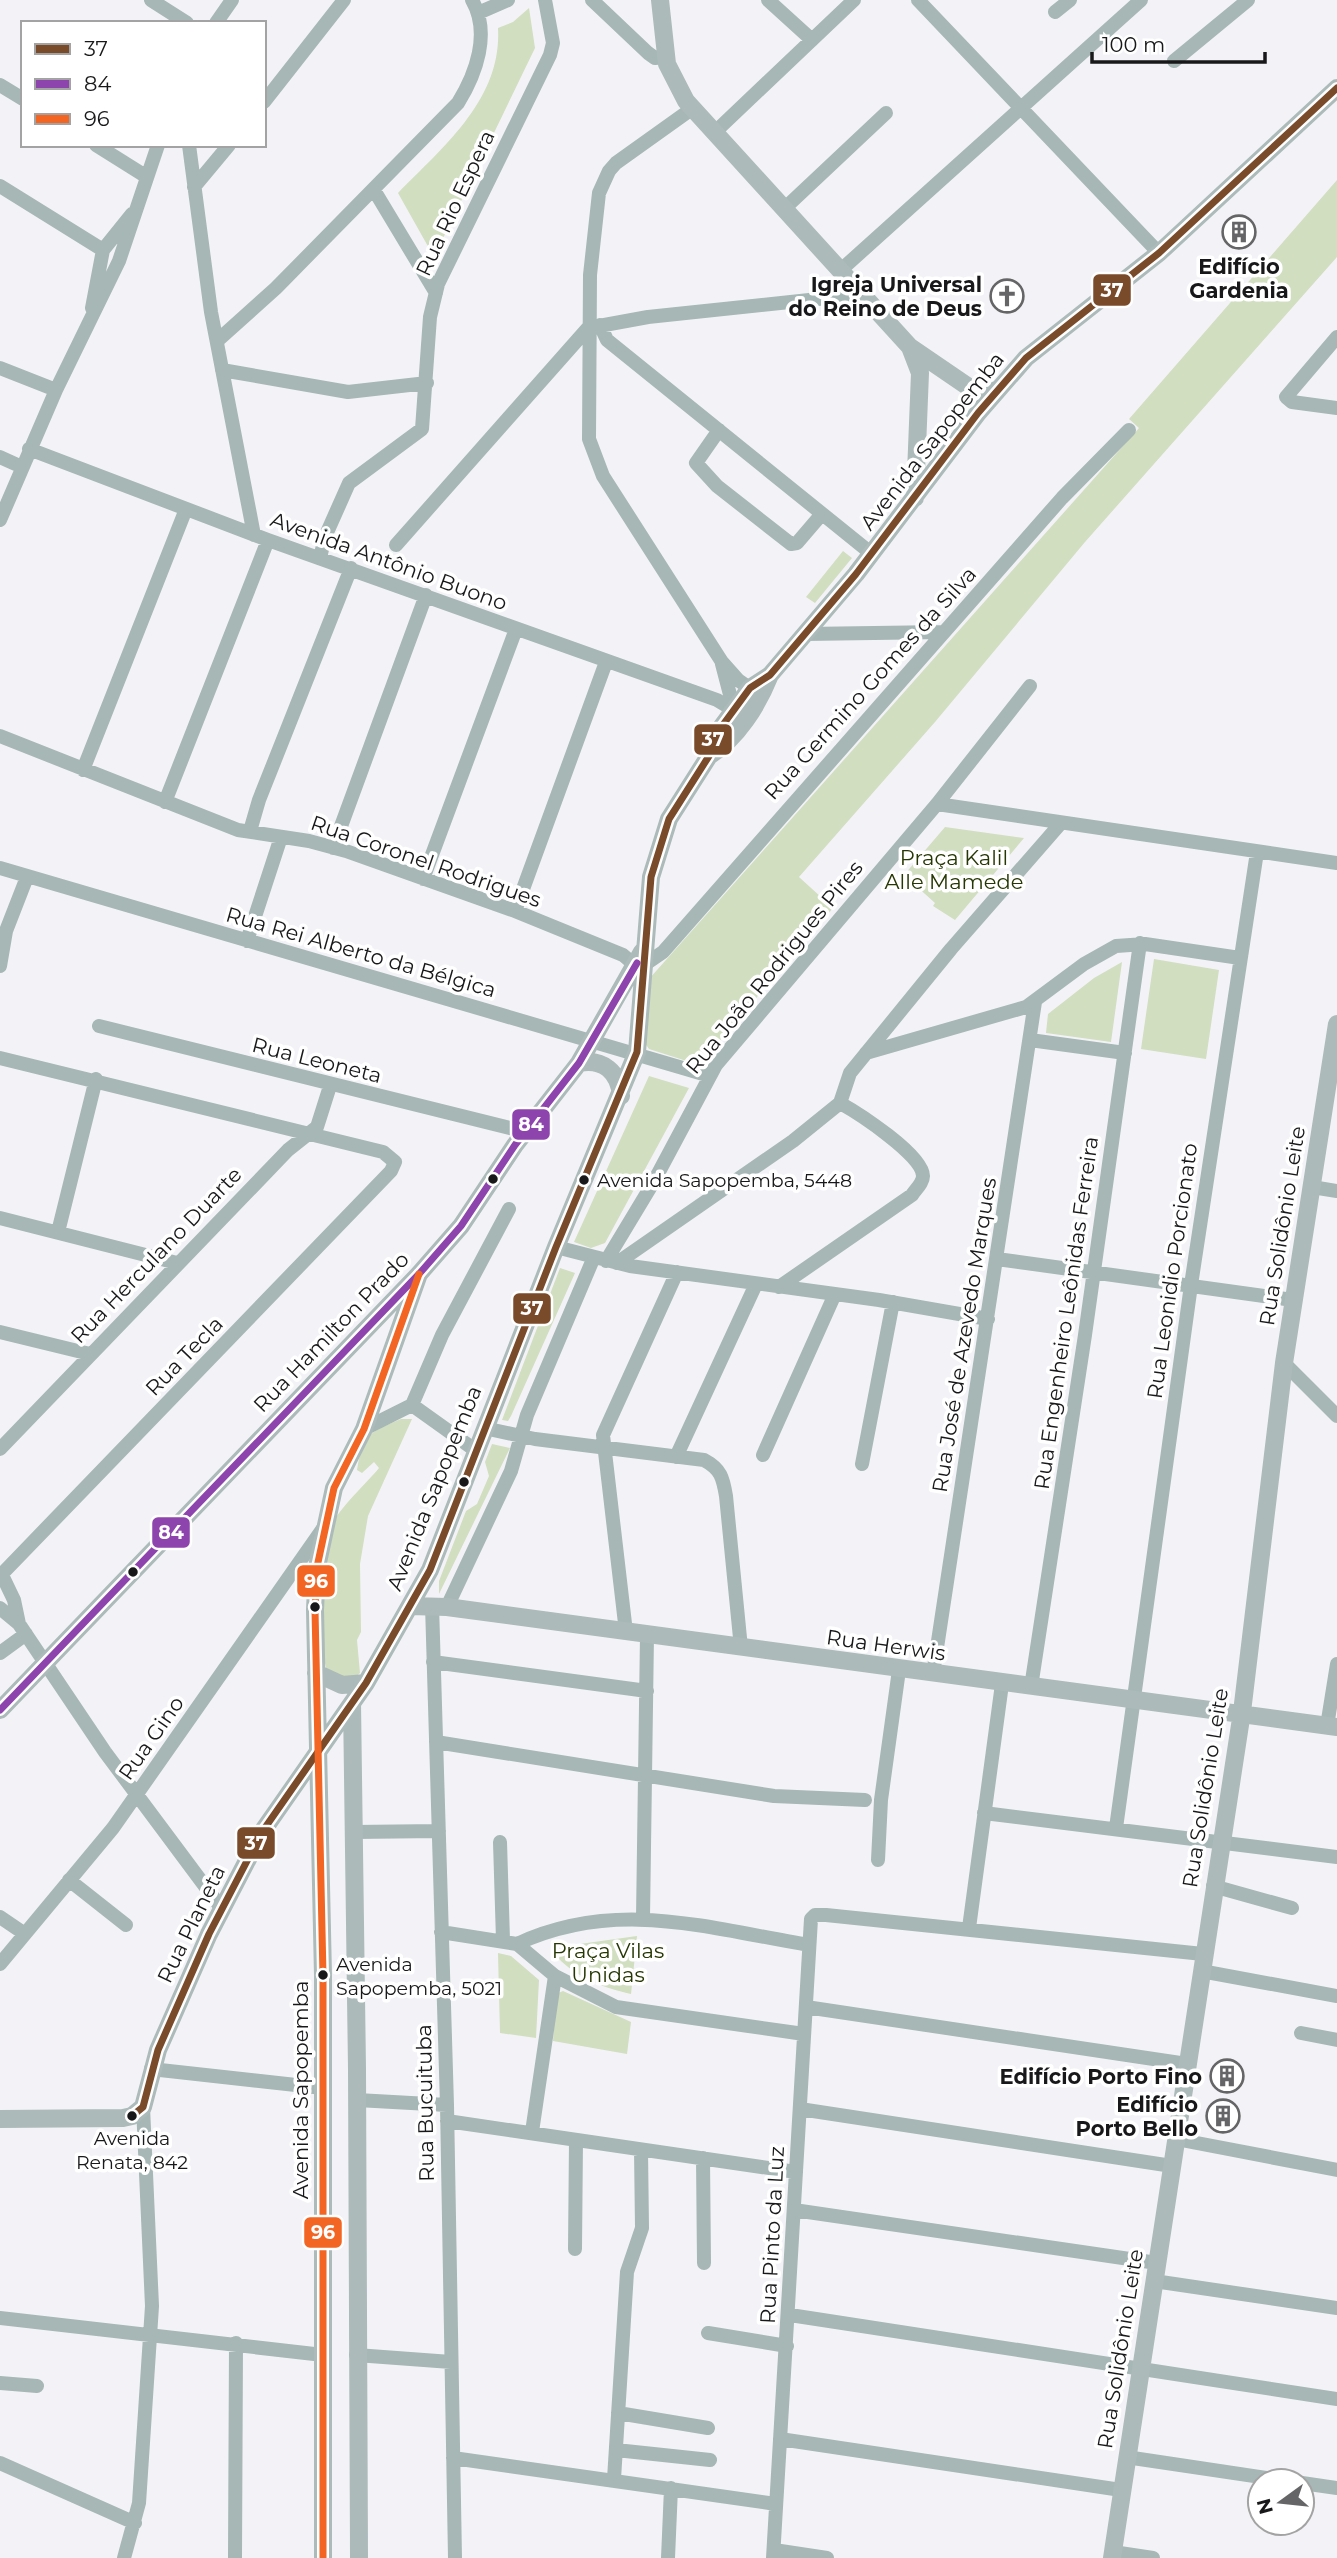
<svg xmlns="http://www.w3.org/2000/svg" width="1337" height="2558" font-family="Montserrat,sans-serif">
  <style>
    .green { fill: #d1dec0 }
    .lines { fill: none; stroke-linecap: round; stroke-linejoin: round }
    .minor { stroke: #a6b7b6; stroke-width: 14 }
    .major { stroke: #acbaba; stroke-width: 18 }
    .bus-1-casing { stroke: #fff; stroke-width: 12 }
    .bus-2-casing { stroke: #fff; stroke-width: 12 }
    .bus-3-casing { stroke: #fff; stroke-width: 12 }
    .bus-1 { stroke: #7a4b2a; stroke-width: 7 }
    .bus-2 { stroke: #8e44ad; stroke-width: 7 }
    .bus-3 { stroke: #f26522; stroke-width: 7 }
    .bus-dot { fill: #18181a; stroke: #fff; stroke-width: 2.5 }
    .labels { text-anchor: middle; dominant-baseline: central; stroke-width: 7; stroke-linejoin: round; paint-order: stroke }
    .bus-label { font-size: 19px; fill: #18181a; stroke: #fff; text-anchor: start }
    .street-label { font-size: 21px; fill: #18181a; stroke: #fff }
    .poi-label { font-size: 21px; font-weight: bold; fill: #18181a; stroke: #fff; text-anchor: end }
    .park-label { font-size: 21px; fill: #273703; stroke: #fff }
    .line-badge { stroke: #fff; stroke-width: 2.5 }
    .badge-label { font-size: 19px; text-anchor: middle; font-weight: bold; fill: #fff }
  </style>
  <rect width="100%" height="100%" fill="#f3f3f7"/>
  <path class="green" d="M529,8L535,48L434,257L398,193C444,146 502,99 498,28L513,22Z
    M1337,180V257L1085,542L935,722L799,877L833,908L699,1065L649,1049L643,1040L649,979L1139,428L1129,419Z
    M843,551L852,558L815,603L806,597Z
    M945,827L1024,838L955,920L933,906L935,903L904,875Z
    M1154,959L1219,970L1206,1059L1141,1049Z
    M1122,962L1111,1042L1046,1033L1048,1014L1094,978Z
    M649,1076L689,1088L605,1243L591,1248L574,1242Z
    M560,1268L575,1273L511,1416L508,1421L502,1420Z
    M401,1419H412L368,1516L360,1564L361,1632L357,1640L360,1673L353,1679L329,1676C317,1653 322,1552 331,1527C337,1510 367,1483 379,1468L374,1462L362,1473L357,1470C363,1434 368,1433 401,1419Z
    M492,1444L510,1448L439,1594V1581L466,1511L477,1504L489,1476L485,1462Z
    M637,1936L631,1994C603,1988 566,1974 551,1948Z
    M498,1953L511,1956L539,1980L536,2038L500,2033Z
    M563,1991L631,2022L627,2054L553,2041L556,1994Z"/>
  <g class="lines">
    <path class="minor" d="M151,0L187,23
      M592,0L648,53L655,58L666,57
      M768,0L812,40
      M918,0L1159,253
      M1055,12L1070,0
      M478,13L508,0
      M216,23L232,0
      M1174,61L1248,0
      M0,85L23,99
      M264,102L344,0
      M693,108L616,163L609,171L599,193L590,275L589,439L603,476L722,662L738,680L758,694
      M715,132L854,0
      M96,145L147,177
      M189,145L211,312L254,535
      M0,186L103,250
      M194,187L229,145
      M374,190L436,293
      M785,208L886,113
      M842,269L1141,0
      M92,308L103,250L132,214
      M600,325L607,340L872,554
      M1337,337L1286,397L1292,402L1337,408
      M217,341L276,288L458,103C476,74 491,33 472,0
      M0,368L56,390
      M222,370L348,392L427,383
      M719,430L696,463L717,486L791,544L797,543L821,515
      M29,449L268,540L717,700L742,715
      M0,457L22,467
      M0,520L56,390L119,261L158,145
      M396,545L588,328L648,317L865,294
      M320,558L325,537L349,483L422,429L430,317L438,284L550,55L553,43L545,0
      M805,634L943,632
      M722,664L734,710
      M0,736L238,830L309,841L346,851L515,911L623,955L636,966
      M83,770L186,509
      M165,802L268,540
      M937,804L1337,863
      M250,831L259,800L351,568
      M333,848L426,595
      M0,868L710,1076
      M423,879L516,629
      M515,911L606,662
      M247,941L281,837
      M644,965L663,952L1062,498L1129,430
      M0,966L6,931L27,877
      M99,1026L526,1132
      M1030,1040L1125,1053
      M866,1053L1026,1007L1084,964L1116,946L1145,944L1240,958
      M0,1058L383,1152L395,1162L391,1171L0,1576
      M1312,1187L1337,1191
      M0,1218L177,1263
      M58,1232L96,1079
      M556,1247L630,1266L879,1300L988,1319
      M997,1259L1293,1300
      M606,1261L653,1183L716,1065L937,804L1030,686
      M617,1263L793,1141L840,1103L850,1073L951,949L1061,823
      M779,1287L912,1195C916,1189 923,1183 923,1176C923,1155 858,1113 840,1103
      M0,1332L90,1354
      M1284,1363L1337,1416
      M412,1405L442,1335L509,1209
      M412,1405L475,1450
      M484,1428L535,1439L704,1460C721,1469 723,1478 726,1496L741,1648
      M364,1429L412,1405
      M0,1449L288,1150L317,1127L330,1086
      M763,1455L835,1294
      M676,1457L756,1284
      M862,1464L893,1302
      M2,1575L14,1600L19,1624
      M432,1605L447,2105L455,2558
      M447,1607L511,1471L527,1415L594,1257
      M0,1608L19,1624L105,1752L222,1909
      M626,1632L603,1435L677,1272
      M0,1653L26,1634
      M433,1662L647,1691
      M933,1674L1035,1002
      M1031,1687L1085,1335L1140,943
      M1327,1726L1337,1664
      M436,1742L774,1796L865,1800
      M984,1813L1337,1857
      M1116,1828L1191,1285L1257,852
      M354,1832L439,1831
      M500,1842L503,1940
      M878,1860L881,1800L899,1670
      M69,1880L126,1925
      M1213,1886L1292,1908
      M0,1917L25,1934
      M643,1918L647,1635
      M969,1928L1002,1684
      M441,1932L517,1944L555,1976L616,2007L804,2034
      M517,1944C616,1898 707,1928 809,1945
      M0,1964L113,1828L324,1527
      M1201,1971L1337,1996
      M806,2007L1187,2064
      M1301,2033L1337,2040
      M151,2069L323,2088
      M357,2100L447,2105
      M800,2109L1172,2166
      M447,2121L796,2172
      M532,2132L555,1976
      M1176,2139L1337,2170
      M703,2158L704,2263
      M794,2210L1157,2263
      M575,2249L576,2140
      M1154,2281L1337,2308
      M790,2315L1337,2399
      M0,2318L323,2355
      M708,2333L787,2346
      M356,2355L451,2362
      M0,2383L37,2386
      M618,2413L708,2428
      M780,2439L1121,2490
      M616,2450L710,2460
      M1126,2457L1287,2481
      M453,2458L776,2504
      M0,2463L135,2523
      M614,2479L627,2272L642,2228L641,2150
      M1302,2483L1337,2488
      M774,2550L827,2558
      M1113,2552L1153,2558
      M124,2558L139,2503L152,2306L143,2107
      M235,2558L236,2343
      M668,2558L671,2488
      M773,2558L811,1919L815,1915H826L1203,1954"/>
    <path class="major" d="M660,0L667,64L686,101L910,347L973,390L997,391
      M910,347L920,373L915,498
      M709,756C737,739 758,705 770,675
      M579,1063C603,1058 619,1072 621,1096
      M410,1606L447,1607L1337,1727
      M316,1673L342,1685L366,1683
      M352,1703L357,2069L359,2558
      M0,1710L419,1274L461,1226L515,1145L579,1063L642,952
      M0,2119L123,2118L132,2116L143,2107L158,2050L209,1934L262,1832L366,1683L430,1570L556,1247L637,1052L651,877L669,819L709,756L714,737L750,688L770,675L856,574L978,413L1026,358L1159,253L1337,88
      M323,2558V1976L315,1610L317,1567L334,1488L364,1429L419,1274
      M1112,2558L1242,1712L1284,1363L1337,1024"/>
    <defs>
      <path id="bus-1" d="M132,2116L143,2107L158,2050L209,1934L262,1832L366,1683L430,1570L556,1247L637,1052L651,877L669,819L709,756L714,737L750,688L770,675L856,574L978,413L1026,358L1159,253L1337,88"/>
      <path id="bus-2" d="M0,1710L419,1274L461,1226L515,1145L579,1063L637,963"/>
      <path id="bus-3" d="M323,2558V1976L315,1610L317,1567L334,1488L364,1429L419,1274"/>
    </defs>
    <use href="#bus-1" class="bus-1-casing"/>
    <use href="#bus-2" class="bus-2-casing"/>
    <use href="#bus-3" class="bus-3-casing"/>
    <use href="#bus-1" class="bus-1"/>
    <use href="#bus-2" class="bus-2"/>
    <use href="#bus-3" class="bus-3"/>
  </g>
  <defs>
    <symbol id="building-ring" viewBox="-11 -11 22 22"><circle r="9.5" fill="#fff" stroke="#656567" stroke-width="1.5"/><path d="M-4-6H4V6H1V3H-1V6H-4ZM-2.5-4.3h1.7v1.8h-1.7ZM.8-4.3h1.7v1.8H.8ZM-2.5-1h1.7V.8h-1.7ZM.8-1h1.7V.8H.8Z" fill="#656567"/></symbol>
    <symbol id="church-ring" viewBox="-11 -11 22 22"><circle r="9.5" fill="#fff" stroke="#656567" stroke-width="1.5"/><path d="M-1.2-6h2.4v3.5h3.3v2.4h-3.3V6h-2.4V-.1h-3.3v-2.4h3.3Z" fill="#656567"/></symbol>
  </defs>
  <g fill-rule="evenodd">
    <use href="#building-ring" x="1220" y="213" width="38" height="38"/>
    <use href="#church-ring" x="988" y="277" width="38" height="38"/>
    <use href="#building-ring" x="1208" y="2057" width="38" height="38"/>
    <use href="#building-ring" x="1204" y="2097" width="38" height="38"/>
  </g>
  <g class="bus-dot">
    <circle cx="493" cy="1179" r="6"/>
    <circle cx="584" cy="1180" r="6"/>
    <circle cx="464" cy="1482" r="6"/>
    <circle cx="133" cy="1572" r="6"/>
    <circle cx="315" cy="1607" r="6"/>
    <circle cx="323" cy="1975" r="6"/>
    <circle cx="132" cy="2116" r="6"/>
  </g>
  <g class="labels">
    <g class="bus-label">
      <text x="597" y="1180">Avenida Sapopemba, 5448</text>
      <text x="336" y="1964">Avenida<tspan x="336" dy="24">Sapopemba, 5021</tspan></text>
      <text x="132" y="2138" text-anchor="middle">Avenida<tspan x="132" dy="24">Renata, 842</tspan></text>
    </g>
    <g class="street-label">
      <text transform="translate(455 203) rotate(-65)">Rua Rio Espera</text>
      <text transform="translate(932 441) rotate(-52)">Avenida Sapopemba</text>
      <text transform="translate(389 561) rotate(20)">Avenida Antônio Buono</text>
      <text transform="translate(870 683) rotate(-48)">Rua Germino Gomes da Silva</text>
      <text transform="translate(426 861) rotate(19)">Rua Coronel Rodrigues</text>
      <text transform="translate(361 952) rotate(16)">Rua Rei Alberto da Bélgica</text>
      <text transform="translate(774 967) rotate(-51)">Rua João Rodrigues Pires</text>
      <text transform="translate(317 1060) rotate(14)">Rua Leoneta</text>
      <text transform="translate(1282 1226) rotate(-81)">Rua Solidônio Leite</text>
      <text transform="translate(156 1255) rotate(-46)">Rua Herculano Duarte</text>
      <text transform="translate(1172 1271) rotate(-82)">Rua Leonidio Porcionato</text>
      <text transform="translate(1066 1313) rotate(-82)">Rua Engenheiro Leônidas Ferreira</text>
      <text transform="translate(331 1332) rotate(-46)">Rua Hamilton Prado</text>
      <text transform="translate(964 1335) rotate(-81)">Rua José de Azevedo Marques</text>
      <text transform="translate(184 1356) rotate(-46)">Rua Tecla</text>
      <text transform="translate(434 1488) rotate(-68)">Avenida Sapopemba</text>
      <text transform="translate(886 1645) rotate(8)">Rua Herwis</text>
      <text transform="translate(151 1738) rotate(-55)">Rua Gino</text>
      <text transform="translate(1205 1788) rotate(-81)">Rua Solidônio Leite</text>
      <text transform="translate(191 1924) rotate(-64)">Rua Planeta</text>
      <text transform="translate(300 2090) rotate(-90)">Avenida Sapopemba</text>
      <text transform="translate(425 2103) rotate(-91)">Rua Bucuituba</text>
      <text transform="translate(772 2235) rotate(-87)">Rua Pinto da Luz</text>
      <text transform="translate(1120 2349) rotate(-81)">Rua Solidônio Leite</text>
    </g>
    <g class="poi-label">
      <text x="1239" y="266" text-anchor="middle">Edifício<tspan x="1239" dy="24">Gardenia</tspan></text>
      <text x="982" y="284">Igreja Universal<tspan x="982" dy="24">do Reino de Deus</tspan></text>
      <text x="1202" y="2076">Edifício Porto Fino</text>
      <text x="1198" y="2104">Edifício<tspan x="1198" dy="24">Porto Bello</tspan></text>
    </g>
    <g class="park-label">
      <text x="954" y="857">Praça Kalil<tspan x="954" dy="24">Alle Mamede</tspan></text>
      <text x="608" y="1950">Praça Vilas<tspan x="608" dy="24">Unidas</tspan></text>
    </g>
  </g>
  <g class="line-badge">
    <rect x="1092" y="273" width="40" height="34" rx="7" fill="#7a4b2a"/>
    <rect x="693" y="723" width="40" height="33" rx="7" fill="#7a4b2a"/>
    <rect x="511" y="1108" width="40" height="33" rx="7" fill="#8e44ad"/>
    <rect x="512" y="1292" width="40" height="33" rx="7" fill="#7a4b2a"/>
    <rect x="151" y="1516" width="40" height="33" rx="7" fill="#8e44ad"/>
    <rect x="296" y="1564" width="40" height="34" rx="7" fill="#f26522"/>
    <rect x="236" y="1826" width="40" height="34" rx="7" fill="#7a4b2a"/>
    <rect x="303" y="2216" width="40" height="33" rx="7" fill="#f26522"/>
  </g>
  <g class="badge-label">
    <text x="1112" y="297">37</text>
    <text x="713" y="746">37</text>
    <text x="531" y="1131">84</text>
    <text x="532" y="1315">37</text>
    <text x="171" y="1539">84</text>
    <text x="316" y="1588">96</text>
    <text x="256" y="1850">37</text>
    <text x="323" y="2239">96</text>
  </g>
  <rect x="21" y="21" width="245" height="126" fill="#ffffff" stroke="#a3a3a3" stroke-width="2"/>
  <rect x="35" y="44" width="35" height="10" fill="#7a4b2a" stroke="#a3a3a3" stroke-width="2"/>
  <text x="84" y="56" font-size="21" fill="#18181a">37</text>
  <rect x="35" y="79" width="35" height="10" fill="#8e44ad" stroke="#a3a3a3" stroke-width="2"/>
  <text x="84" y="91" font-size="21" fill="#18181a">84</text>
  <rect x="35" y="114" width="35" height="10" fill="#f26522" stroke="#a3a3a3" stroke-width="2"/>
  <text x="84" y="126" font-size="21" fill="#18181a">96</text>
  <g transform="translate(1281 2502) rotate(255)"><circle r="33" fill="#ffffff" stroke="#a3a3a3" stroke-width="2"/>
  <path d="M0-5L12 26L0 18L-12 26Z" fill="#656567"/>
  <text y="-10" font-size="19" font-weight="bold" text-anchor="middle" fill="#18181a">N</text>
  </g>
  <path d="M1092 52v10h173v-10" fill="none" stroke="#18181a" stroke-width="3.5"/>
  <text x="1102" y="52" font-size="21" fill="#18181a" stroke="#ffffff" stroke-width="5" paint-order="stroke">100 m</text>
</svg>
